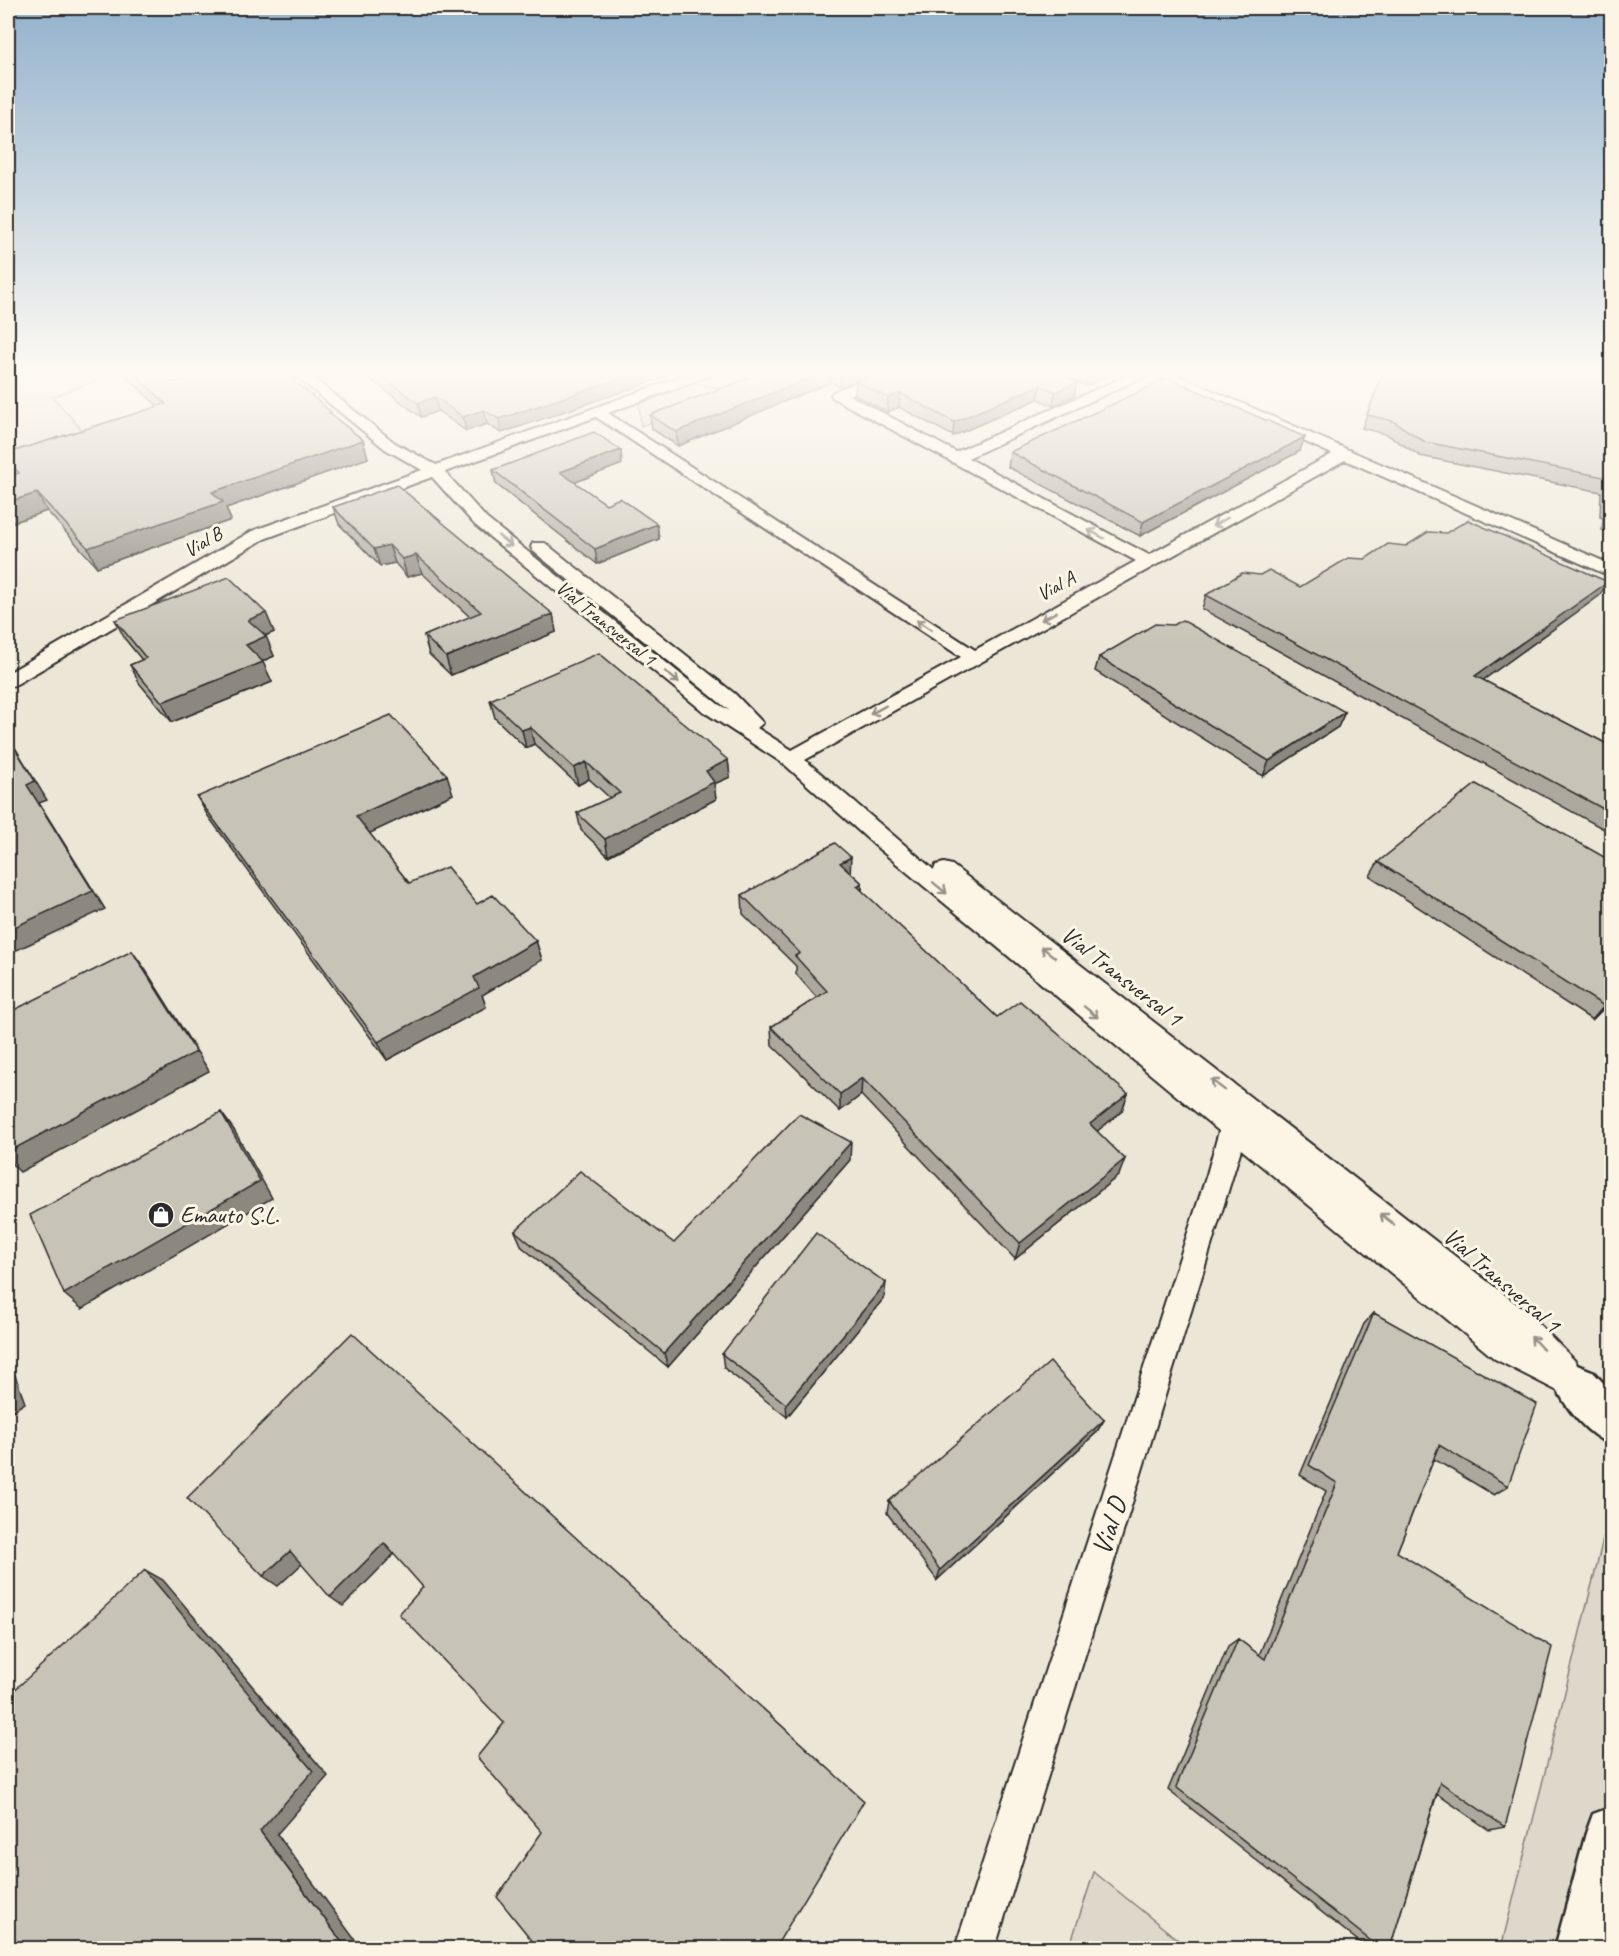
<svg xmlns="http://www.w3.org/2000/svg" width="1619" height="1956" font-family="Caveat,sans-serif">
  <style>
    .built { fill: #ece6d7 }
    .green { fill: #ded8ca; stroke: #84827a; stroke-width: 1.5 }
    .lines { fill: none; stroke-linecap: round; stroke-linejoin: round }
    .minor-casing { stroke: #2b2b2b; stroke-width: 4 }
    .highway-casing { stroke: #2b2b2b; stroke-width: 5 }
    .minor { fill: #fcf5e5; fill-rule: evenodd }
    .highway { fill: #fcf5e5; fill-rule: evenodd }
    .wall { fill: #aca89d; stroke: #2b2b2b; stroke-width: 1.5 }
    .shaded-wall { fill: #8c8880; stroke: #2b2b2b; stroke-width: 1.5 }
    .building { fill: #c8c3b7; stroke: #2b2b2b; stroke-width: 1.5 }
    .oneway { stroke: #949088 }
    .labels { text-anchor: middle; dominant-baseline: central; stroke-width: 6; stroke-linejoin: round; paint-order: stroke }
    .far-street-label { font-size: 20px; fill: #2b2b2b; stroke: #fcf5e5 }
    .street-label { font-size: 24px; fill: #2b2b2b; stroke: #fcf5e5 }
    .poi-label { font-size: 24px; fill: #2b2b2b; stroke: #fcf5e5; text-anchor: start }
    .near-street-label { font-size: 28px; fill: #2b2b2b; stroke: #fcf5e5 }
  </style>
  <rect width="100%" height="100%" fill="#fcf5e5"/>
  <filter id="ink" filterUnits="userSpaceOnUse"><feTurbulence type="fractalNoise" baseFrequency=".0167" numOctaves="2"/><feDisplacementMap in="SourceGraphic" scale="12" xChannelSelector="R" yChannelSelector="G"/><feConvolveMatrix kernelMatrix="1 2 1 2 8 2 1 2 1" color-interpolation-filters="sRGB"/></filter>
  <g filter="url(#ink)">
    <path class="built" d="M119,372H1611V1506L1501,1948H1188L1094,1872L1069,1948H8V468L84,432L53,398Z"/>
    <path class="green" d="M8,372H119L53,397L84,432L8,468Z
      M696,383L719,388L728,394L641,426L639,404Z
      M1611,1506V1948H1501L1597,1564Z
      M1094,1872L1188,1948H1069Z"/>
    <g class="lines">
      <defs>
        <path id="minor" d="M291,372H306L395,443L436,465L694,372H713L711,375L608,413L975,650L1136,561L833,398L831,395L833,392L882,372H900L898,375L849,395L956,452L1135,372H1170L1612,565V577L1345,460L805,760L934,870L936,865L944,863L952,865L1528,1313L1576,1362L1579,1371L1588,1375L1592,1386L1588,1397L1577,1401L1495,1359L1241,1149L995,1948H955L1207,1174L1219,1131L879,849L784,764L704,712L475,525L432,477L264,539L15,685L8,687V673L252,531L422,470L385,449ZM1152,373L1332,454L1149,555L968,458ZM596,417L961,657L792,750L757,728L763,723L735,694L545,543H533L531,547L533,551L730,711L718,704L487,519L445,472Z"/>
        <path id="highway" d="M1577,1365L1592,1371L1612,1392V1445C1588,1435 1566,1410 1556,1386L1562,1371Z
          M1612,1807L1609,1948H1555L1586,1833L1593,1814Z"/>
      </defs>
      <use href="#minor" class="minor-casing"/>
      <use href="#highway" class="highway-casing"/>
      <use href="#minor" class="minor"/>
      <use href="#highway" class="highway"/>
    </g>
    <path class="wall" d="M122,372H157L172,383L332,416L363,440L368,458L226,508L231,520L97,567L47,511L8,524V477L14,475L8,465V453L158,407Z
      M361,372H668V376L501,433L487,424L466,431L438,411L421,417Z
      M737,372H877L840,387L831,382L678,446L652,429L650,415L749,378Z
      M1057,372H1119L1085,386Z
      M1383,372H1611V532L1602,530L1603,518L1600,517L1601,492L1420,456L1388,435L1362,428Z
      M856,381L1077,383L1074,396L1053,406L1038,399L953,436L899,407L887,412L855,395Z
      M1300,451L1140,536L1008,467L1010,452Z
      M622,464L574,482L606,504L657,524L659,539L597,564L496,484L493,470Z
      M333,507L553,614L556,632L451,675L429,654L424,636L470,617L422,573L407,577L395,563L380,566L339,524Z
      M1365,559L1599,596L1483,680L1611,746V833L1202,609L1206,595L1300,587Z
      M266,613L274,632L265,636L274,656L262,661L272,682L172,722L140,684L130,665L142,660L125,639L115,620Z
      M1099,657L1345,712L1338,727L1263,776L1095,671Z
      M490,700L728,760L730,777L714,784L716,799L608,856L581,830L577,813L610,798L589,779L578,785L534,744L526,748L495,718Z
      M453,794L369,833L409,883L477,904L536,941L542,960L482,995L486,1007L387,1060L208,816L197,797Z
      M1378,862L1611,1001L1592,1020L1370,876Z
      M850,872L862,883V891L997,1017L1122,1111L1097,1131L1119,1175L1015,1259L861,1095L840,1111L772,1045L771,1027L817,998L796,974V966L743,914L742,895Z
      M850,1160L668,1367L522,1247L515,1231L674,1243Z
      M884,1298L787,1417L724,1368L722,1354Z
      M1374,1313L1508,1486L1494,1495L1434,1459L1397,1552L1505,1827L1489,1830L1437,1794L1390,1948H1367L1168,1790L1228,1646L1238,1639L1259,1655L1326,1491L1300,1475L1364,1324Z
      M1104,1420L1096,1433L937,1580L887,1513L889,1501Z"/>
    <path class="shaded-wall" d="M641,372H668V376L501,433L499,419Z
      M824,372H831V382L678,446L676,432Z
      M844,372H877L840,387V373Z
      M1088,372H1119L1085,386Z
      M1077,383L1074,396L1053,406L1055,392Z
      M1040,385L1038,399L953,436L954,422Z
      M900,393L899,407L887,412L888,398Z
      M435,397L438,411L421,417L418,403Z
      M484,410L487,424L466,431L463,417Z
      M1305,437L1300,451L1140,536L1143,522Z
      M363,440L368,458L226,508L231,520L97,567L88,548L212,492Z
      M621,450L622,464L563,487L560,472Z
      M37,493L47,511L8,524V502Z
      M657,524L659,539L597,564L595,549Z
      M389,545L395,563L380,566L374,549Z
      M416,555L422,573L407,577L402,559Z
      M1608,582L1599,596L1468,691L1475,676Z
      M266,613L274,632L257,639L248,620Z
      M553,614L556,632L451,675L446,657Z
      M266,636L274,656L255,665L246,645Z
      M263,662L272,682L172,722L162,702Z
      M1345,712L1338,727L1263,776L1269,761Z
      M530,727L534,744L526,748L522,730Z
      M8,736L47,800L39,803L105,909L8,954V930L27,785Z
      M728,760L730,777L714,784L716,799L608,856L605,839L706,771Z
      M586,762L589,779L578,785L574,768Z
      M447,775L453,794L364,836L356,816Z
      M851,857L850,876L840,863Z
      M862,883L861,902L857,886Z
      M536,941L542,960L482,995L486,1007L387,1060L378,1042L474,977Z
      M132,951L145,969L209,1071L20,1172L8,1160V1152Z
      M1611,999V1001L1592,1020L1604,1006Z
      M862,1078L861,1095L840,1111V1094Z
      M1128,1094L1122,1111L1085,1141L1090,1124Z
      M221,1112L234,1130L272,1198L82,1309L64,1294Z
      M851,1142L850,1160L668,1367L664,1353Z
      M1125,1159L1119,1175L1015,1259L1020,1243Z
      M886,1283L884,1298L787,1417L786,1404Z
      M8,1356L25,1403L8,1414Z
      M1104,1420L1096,1433L937,1580L940,1570Z
      M384,1543L395,1553L343,1606L330,1597Z
      M290,1551L304,1562L278,1586L263,1576Z
      M145,1570L163,1580L328,1776L277,1834L361,1948H346L260,1831Z
      M596,1943H603L599,1948H593Z"/>
    <path class="building" d="M132,372H157L172,383L208,372H284L331,412L329,413L363,440L212,492L223,502L88,548L37,493L8,502V477L19,473L8,461V453L166,404Z
      M376,372H641L499,419L484,410L463,417L435,397L418,403Z
      M760,372H824L676,432L650,415L763,373Z
      M880,372H1057L1077,383L1055,392L1040,385L954,422L900,393L888,398L856,381Z
      M1383,372H1611V516H1610L1611,504L1608,503L1609,478L1425,442L1393,421L1367,415Z
      M1168,378L1305,437L1143,522L1010,452Z
      M594,432L621,450L560,472L606,504L620,498L657,524L595,549L493,470Z
      M397,485L553,614L446,657L424,636L481,612L416,555L402,559L389,545L374,549L333,507Z
      M1468,520L1608,582L1475,676L1611,746V813L1206,595L1242,573L1260,575L1269,570L1300,587L1348,558L1365,559L1388,544L1406,546L1428,532L1446,533Z
      M229,577L266,613L248,620L266,636L246,645L263,662L162,702L130,665L146,658L115,620Z
      M1182,620L1345,712L1269,761L1099,657L1155,624L1174,625Z
      M599,653L728,760L706,771L714,782L605,839L577,813L620,793L586,762L574,768L530,727L522,730L490,700Z
      M391,715L447,775L356,816L409,883L447,867L477,904L493,895L536,941L474,977L479,988L378,1042L197,797Z
      M8,737L35,781L27,785L93,891L8,930Z
      M1476,784L1611,861V999L1604,1006L1378,862Z
      M835,843L851,857L840,863L862,883L857,886L997,1017L1020,1001L1128,1094L1090,1124L1125,1159L1020,1243L862,1078L840,1094L771,1027L827,991L795,956L800,953L742,895Z
      M132,951L196,1052L8,1152V1013Z
      M221,1112L260,1181L64,1294L30,1215Z
      M799,1114L851,1142L664,1353L515,1231L580,1171L674,1243Z
      M816,1233L886,1283L786,1404L722,1354Z
      M1374,1313L1537,1404L1508,1486L1439,1445L1397,1552L1552,1647L1505,1827L1440,1782L1390,1948H1380L1176,1787L1238,1639L1265,1659L1337,1483L1309,1465Z
      M352,1333L864,1801L775,1948H601L596,1943L593,1948H538L497,1897L542,1832L477,1757L504,1723L399,1614L423,1587L384,1543L330,1597L290,1551L263,1576L187,1498Z
      M1050,1362L1104,1420L940,1570L889,1501Z
      M145,1570L313,1771L260,1831L346,1948H9L8,1946V1696Z"/>
    <defs><path id="oneway-shaft" d="M-6 0H5M1.5-3L5.5 0L1.5 3" fill="none" stroke-width="1.6" stroke-linecap="round" stroke-linejoin="round" transform="scale(1.5)"/></defs>
    <g class="oneway">
      <use href="#oneway-shaft" transform="translate(1220 522) rotate(151)"/>
      <use href="#oneway-shaft" transform="translate(1096 534) rotate(-152)"/>
      <use href="#oneway-shaft" transform="translate(505 541) rotate(39)"/>
      <use href="#oneway-shaft" transform="translate(1049 616) rotate(151)"/>
      <use href="#oneway-shaft" transform="translate(924 625) rotate(-147)"/>
      <use href="#oneway-shaft" transform="translate(672 677) rotate(39)"/>
      <use href="#oneway-shaft" transform="translate(878 710) rotate(151)"/>
      <use href="#oneway-shaft" transform="translate(940 888) rotate(39)"/>
      <use href="#oneway-shaft" transform="translate(1048 952) rotate(-142)"/>
      <use href="#oneway-shaft" transform="translate(1091 1012) rotate(39)"/>
      <use href="#oneway-shaft" transform="translate(1218 1085) rotate(-142)"/>
      <use href="#oneway-shaft" transform="translate(1387 1219) rotate(-142)"/>
      <use href="#oneway-shaft" transform="translate(1537 1343) rotate(-133)"/>
    </g>
  </g>
  <linearGradient id="sky" x2="0" y2="1"><stop stop-color="#93b2cd"/><stop offset="0.58" stop-color="#fefaf3"/><stop offset="1" stop-color="#fefaf3" stop-opacity="0"/></linearGradient>
  <rect width="1619" height="645" fill="url(#sky)"/>
  <defs>
    <symbol id="shop-disc" viewBox="-11 -11 22 22"><circle r="9.5" fill="#2b2b2b" stroke="#fcf5e5"/><path d="M-5-2.5h2.3a2.7 3.5 0 0 1 5.4 0H5L5.5 6h-11ZM-1.5-2.5h3a1.5 2.3 0 0 0-3 0Z" fill="#fff"/></symbol>
  </defs>
  <g fill-rule="evenodd">
    <use href="#shop-disc" x="146" y="1200" width="30" height="30"/>
  </g>
  <g class="labels">
    <g class="far-street-label">
      <text transform="translate(203 542) rotate(-30)">Vial B</text>
      <text transform="translate(1056 586) rotate(-29)">Vial A</text>
      <text transform="translate(606 623) rotate(39)">Vial Transversal 1</text>
    </g>
    <g class="street-label">
      <text transform="translate(1122 976) rotate(38)">Vial Transversal 1</text>
      <text transform="translate(1502 1280) rotate(41)">Vial Transversal 1</text>
    </g>
    <g class="poi-label">
      <text x="180" y="1215">Emauto S.L.</text>
    </g>
    <g class="near-street-label">
      <text transform="translate(1109 1526) rotate(-72)">Vial D</text>
    </g>
  </g>
  <rect width="1619" height="1956" fill="none" stroke="#fcf5e5" stroke-width="30"/>
  <rect x="15" y="15" width="1589" height="1926" fill="none" stroke="#2b2b2b" stroke-width="2" filter="url(#ink)"/>
</svg>
